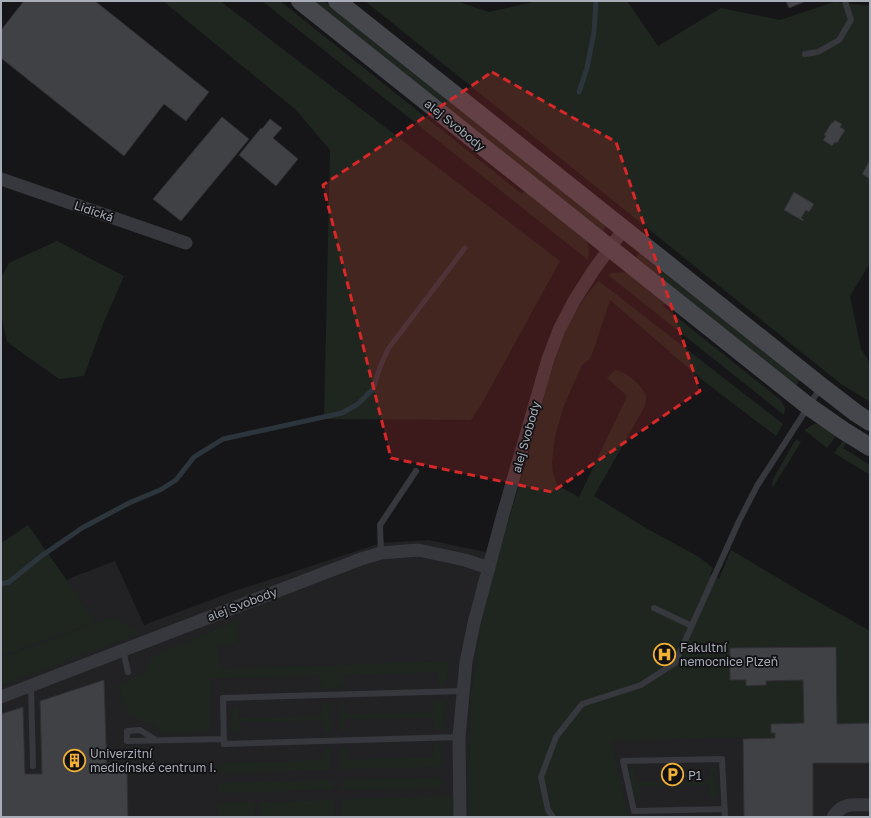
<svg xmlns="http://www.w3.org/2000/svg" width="871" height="818" font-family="'Golos Text',sans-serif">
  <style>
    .built { fill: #222225 }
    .green { fill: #1e261f }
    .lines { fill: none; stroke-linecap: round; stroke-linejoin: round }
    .stream { stroke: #2c353c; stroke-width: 5 }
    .building { fill: #404145; stroke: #303034 }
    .lane { stroke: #37383d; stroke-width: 6 }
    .street { stroke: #37383d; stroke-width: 13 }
    .secondary { stroke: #45474d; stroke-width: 18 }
    .marked { fill: #d62828; fill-opacity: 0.2; stroke: #d62828; stroke-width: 3; stroke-dasharray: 8 5; stroke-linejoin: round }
    .labels { text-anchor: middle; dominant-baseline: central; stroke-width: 3.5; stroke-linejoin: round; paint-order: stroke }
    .street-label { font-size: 12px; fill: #a8adb8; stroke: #111113 }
    .poi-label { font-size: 12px; fill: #a8adb8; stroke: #111113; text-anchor: start }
  </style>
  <rect width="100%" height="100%" fill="#161618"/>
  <path class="built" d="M429,540L499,555L715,577L727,583L837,617V723H870V817H1V618L73,577L115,561L144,625L229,593L381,543Z"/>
  <path class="green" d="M163,1H220L560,261L481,405L471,420L324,419L330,150L296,110Z
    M262,1H280L522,194L528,187L586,238L589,250L588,260Z
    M310,1H324L603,223L605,227L604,230L601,231Z
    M365,1H456L489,12L537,1H627L658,46L721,8L780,20L834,2L870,6V263L850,296L861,349L870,363V402L841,384Z
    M57,241L124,276L103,324L84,376L59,379L7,342L1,315V278L9,263Z
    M638,254H640L797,378L799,380L798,384L795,386L636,257Z
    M622,272L632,274L669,299L663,306L782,401L785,409L784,415L608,275L612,273Z
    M599,281L783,424L776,436L701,379L610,300L595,346L590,359L582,365L563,408L555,437L552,461L553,473L557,485L579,497L627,396L607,378L615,370C626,371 642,385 646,396C647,399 645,402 645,406L594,496L646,528L699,557L713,568L710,574L719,579L731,550L803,593L870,631V723L837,724L836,647L730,648L731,680H746L747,686L766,685V681L803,680L804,723L771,724V733H775V738L743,739L735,737L611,741L628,817H469C468,749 469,682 483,616C495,557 516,499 532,441C547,389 559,321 599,281Z
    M814,424H820L838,433L827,448L804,430Z
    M845,438L847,443L843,448L870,465V475L834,453Z
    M796,439L801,442L773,487L772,485L773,479Z
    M28,525L96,622L1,656V543Z
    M112,617L140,633L1,686V658Z
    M237,620L238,644L218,645L219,669L449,661L446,684H438V672L343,675V687L321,688L320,675L210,679V731L163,733L152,724L139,721L129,712L121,699L120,683L146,674L151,657Z
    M433,700H445L443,729H434L433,717L344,719V732H340L339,703H343L344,715L433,713Z
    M322,703H329L330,732H323L322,720L239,722V735L233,732L231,729V715L233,708L238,705V718L322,716Z
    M434,745H441L442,767L341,769V748L345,747V760L434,757Z
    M323,748H330V770L218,773V767H222V763L323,760Z
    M633,768L636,782L710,781V768H717L718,797H710V785L639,786L641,796L640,799L635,800L629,770Z
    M442,777L443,787L342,790V780Z
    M332,780V790L218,793V783Z
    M453,796V817H342V801L343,799Z
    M332,800L334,801L335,817H260L261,802Z
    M254,802L255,817H218V803Z"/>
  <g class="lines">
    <path class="stream" d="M579,92L587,68L594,32L596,1
      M1,584L9,582L40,557L82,528L129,503L160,490L176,480L194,457L223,439L342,413L358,404L373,389L380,367L388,349L465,248"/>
  </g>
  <path class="building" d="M24,1H95L209,92L186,121L164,104L124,156L1,58V30Z
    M786,1H806L789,8Z
    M222,117L249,139L181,221L153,199Z
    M270,119L282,128L273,138L298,159L276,186L239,155L261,128L262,129Z
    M835,120L842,124L840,127L845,130L837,143L835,142L832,146L823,140L826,136L824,135L832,122L833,123Z
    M870,160V179L862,174Z
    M794,192L814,204L809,212L806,210L801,218L804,220L803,221L784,210Z
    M836,647L837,724L870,723V763H813V817H744L743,739L775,738V733H771V724L804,723L803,680L766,681V685L746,686V680H730V648Z
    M104,680L107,772H127L128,817H1V714L23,707L25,774H42L40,701Z"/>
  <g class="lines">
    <path class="lane" d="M805,54L818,52L839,40L851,20L845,1
      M381,553L380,525L416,471
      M654,608L692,626
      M123,650L128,672
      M31,686L33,766
      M459,737L224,744L223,698L463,691
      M156,740L140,730L127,731V741L224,739
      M725,809L634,811L623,761L722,759L725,817
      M553,817L548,810L541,777L556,737L582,704L641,685L675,663L739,521L757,486L821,387"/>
    <path class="street" d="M1,179L186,243
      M1,697L361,559L381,553L418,550L465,560L489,568
      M460,817L459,737L466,662L474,623L502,518L548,359L559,330L574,301L593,271L624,229
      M833,817C842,802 854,805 870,805"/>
    <path class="secondary" d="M300,1L808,406L844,431L870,447
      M337,1L821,386L856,413L870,422"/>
  </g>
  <path class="marked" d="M492,72L616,142L700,391L552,492L391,458L323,185Z"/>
  <defs>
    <symbol id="hospital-ring" viewBox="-11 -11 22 22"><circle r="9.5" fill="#111113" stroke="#f2b134" stroke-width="1.5"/><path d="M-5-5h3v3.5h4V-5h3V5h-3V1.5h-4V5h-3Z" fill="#f2b134"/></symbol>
    <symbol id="building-ring" viewBox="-11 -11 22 22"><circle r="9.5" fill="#111113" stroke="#f2b134" stroke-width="1.5"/><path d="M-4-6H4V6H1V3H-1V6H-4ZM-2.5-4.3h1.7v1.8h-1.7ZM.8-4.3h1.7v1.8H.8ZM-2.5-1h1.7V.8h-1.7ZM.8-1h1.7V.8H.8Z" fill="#f2b134"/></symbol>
    <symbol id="parking-ring" viewBox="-11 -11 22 22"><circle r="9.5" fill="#111113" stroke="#f2b134" stroke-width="1.5"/><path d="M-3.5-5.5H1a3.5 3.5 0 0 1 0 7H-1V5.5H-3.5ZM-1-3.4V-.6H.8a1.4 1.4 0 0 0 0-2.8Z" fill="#f2b134"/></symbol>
  </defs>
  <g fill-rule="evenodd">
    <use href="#hospital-ring" x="652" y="642" width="25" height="25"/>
    <use href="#building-ring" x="62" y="748" width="25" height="25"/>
    <use href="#parking-ring" x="660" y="762" width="25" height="25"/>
  </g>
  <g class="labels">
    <g class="street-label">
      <text transform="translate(455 125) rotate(39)">alej Svobody</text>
      <text transform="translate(94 211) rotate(19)">Lidická</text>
      <text transform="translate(526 437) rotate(-74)">alej Svobody</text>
      <text transform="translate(242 604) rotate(-21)">alej Svobody</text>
    </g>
    <g class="poi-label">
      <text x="680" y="647">Fakultní<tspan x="680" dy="14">nemocnice Plzeň</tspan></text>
      <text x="90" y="753">Univerzitní<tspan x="90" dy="14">medicínské centrum I.</tspan></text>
      <text x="688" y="775">P1</text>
    </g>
  </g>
  <rect width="871" height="818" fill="none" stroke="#a8adb8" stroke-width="4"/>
</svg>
